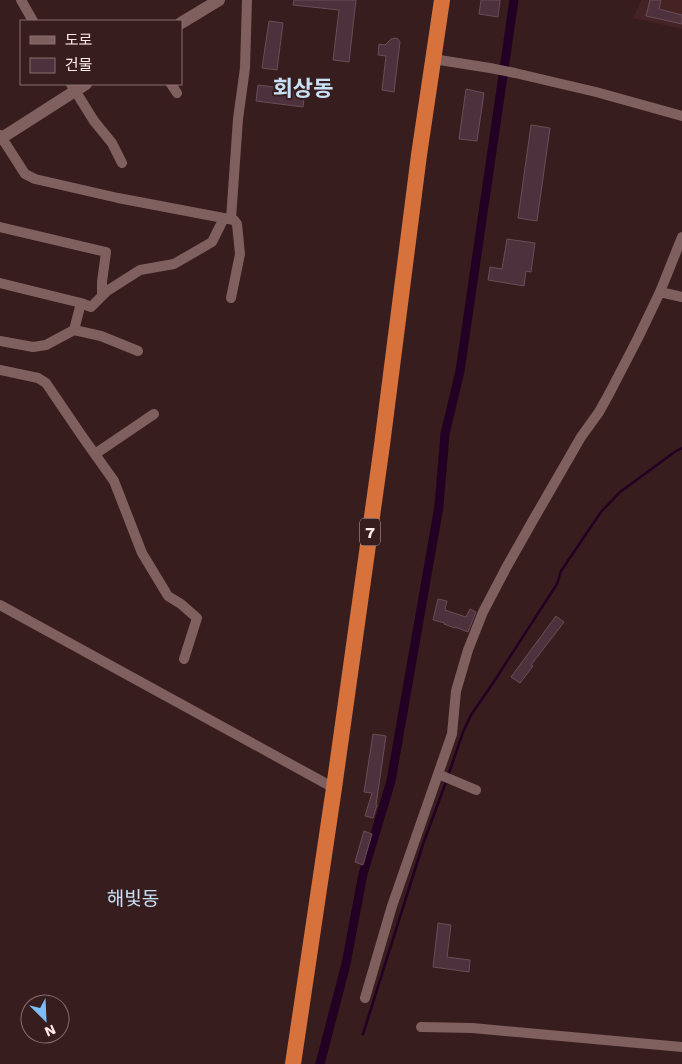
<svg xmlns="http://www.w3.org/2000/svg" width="682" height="1064" font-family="'Work Sans','Noto Sans KR',sans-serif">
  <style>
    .built { fill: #452324 }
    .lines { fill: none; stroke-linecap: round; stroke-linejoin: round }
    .stream { stroke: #210023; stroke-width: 2.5 }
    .canal { stroke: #210023; stroke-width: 9 }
    .building { fill: #4d323d; stroke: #694d58 }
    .minor { stroke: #80605f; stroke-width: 10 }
    .tertiary { stroke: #80605f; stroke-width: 12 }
    .trunk { stroke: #d7723c; stroke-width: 16 }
    .labels { text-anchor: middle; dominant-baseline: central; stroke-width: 4; stroke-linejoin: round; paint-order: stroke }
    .shield { fill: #371d1d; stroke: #c3adad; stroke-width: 1 }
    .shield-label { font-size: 16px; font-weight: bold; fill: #ffebeb }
    .neighbourhood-label { font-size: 19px; fill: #c8e0f6; stroke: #371d1d }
    .district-label { font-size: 22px; font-weight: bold; fill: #c8e0f6; stroke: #371d1d }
  </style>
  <rect width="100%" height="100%" fill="#371d1d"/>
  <path class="built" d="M642,0H682V29L633,18Z"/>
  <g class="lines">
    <path class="stream" d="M448,776L463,732L471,715L493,683L557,584L561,571L601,512L620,492L676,451L682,448
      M363,1034L423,844L446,782"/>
    <path class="canal" d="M320,1064L346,964L363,874L391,781L439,506L445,434L460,371L514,0"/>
  </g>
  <path class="building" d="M294,0H356L349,62L333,60L339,10L293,5Z
    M481,0H500L498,17L479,14Z
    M650,0H661L659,9L682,15V24L646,16Z
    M269,21L283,23L277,70L262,68Z
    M395,38L398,39L400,42L394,92L382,90L386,56L378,55L379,44L385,45L391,39Z
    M258,85L305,91L303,107L256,101Z
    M466,89L484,93L477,141L459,139Z
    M531,125L550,128L537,221L518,218Z
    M507,239L535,243L531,272L526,271L524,286L488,280L490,267L502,269Z
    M438,599L447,601L445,610L466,617L470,609L476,612L468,632L455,627V628L444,624L445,623L433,620Z
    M556,616L564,622L531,665L533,666L520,683L511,677Z
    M373,734L386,736L376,805H377L373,818L365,816L372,793L364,792Z
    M364,831L372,834L363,865L355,862Z
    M438,923L451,925L447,957L470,960L469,972L433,967Z"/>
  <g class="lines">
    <path class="minor" d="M21,0L33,21
      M433,59L490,68L515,73L596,92L682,116
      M71,84L94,121L112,143L122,163
      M171,84L177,93
      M0,135L25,174L35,179L118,198L234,220L237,224L240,254L231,298
      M231,219L238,119L245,68L247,0
      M0,227L106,252L102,282V295
      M0,283L81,303L91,307L107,291L140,270L174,264L212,242L224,218
      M660,292L682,297
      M74,330L81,303
      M0,341L33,347L46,345L74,330L101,336L138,351
      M0,370L38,378L46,383L82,436L114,481L142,553L168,596L181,604L197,618L184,659
      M95,454L154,414
      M0,605L334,788
      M438,774L476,790
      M365,998L392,906L452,734L456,691L468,650L483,612L506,568L532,522L581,437L599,412L609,394L638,338L660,292L682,237
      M421,1027L472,1028L682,1047"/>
    <path class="tertiary" d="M181,23L219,0
      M0,139L86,84"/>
    <path class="trunk" d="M293,1064L334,788L382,445L419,155L442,0"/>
  </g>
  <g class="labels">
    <rect class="shield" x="360" y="518.5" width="20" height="27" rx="4"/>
    <g class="shield-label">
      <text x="370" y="532">7</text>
    </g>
    <g class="neighbourhood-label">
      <text x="133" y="898">해빛동</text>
    </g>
    <g class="district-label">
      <text x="303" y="88">회상동</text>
    </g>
  </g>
  <rect x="20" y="20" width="162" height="65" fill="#371d1d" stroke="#876f6f"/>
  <rect x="30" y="36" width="25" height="8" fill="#80605f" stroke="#876f6f"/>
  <text x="65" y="45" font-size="15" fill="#ffebeb">도로</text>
  <rect x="30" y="58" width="25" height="15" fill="#4d323d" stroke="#876f6f"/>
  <text x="65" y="70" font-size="15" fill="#ffebeb">건물</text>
  <g transform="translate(45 1019) rotate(156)"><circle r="24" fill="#371d1d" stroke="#876f6f"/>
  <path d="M0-4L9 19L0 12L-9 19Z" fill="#7cbef9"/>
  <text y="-8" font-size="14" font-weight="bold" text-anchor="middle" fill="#ffebeb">N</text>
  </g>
</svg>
